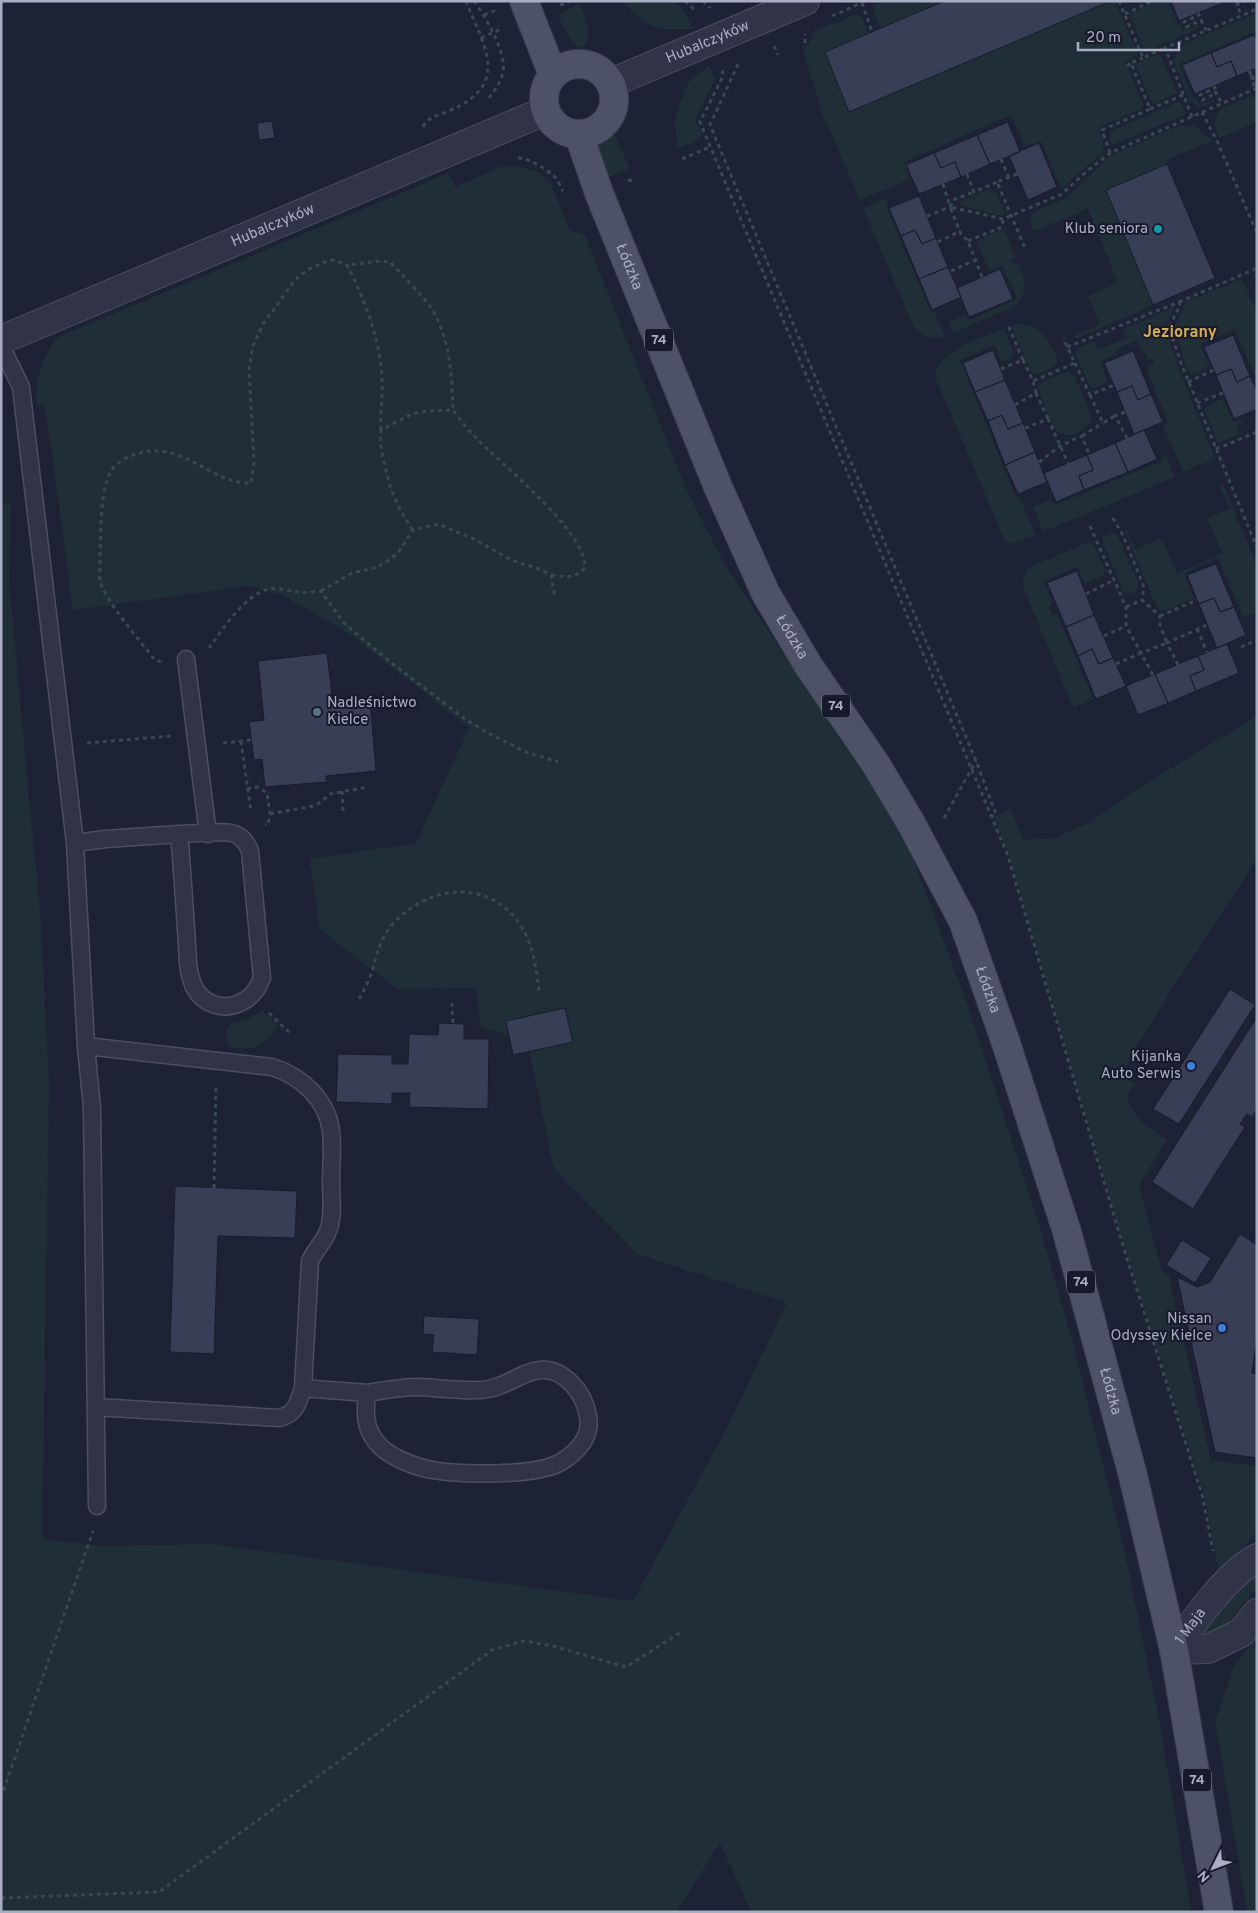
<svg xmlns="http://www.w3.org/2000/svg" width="1258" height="1913" font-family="Overpass,sans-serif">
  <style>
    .green { fill: #1f2e37 }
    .building { fill: #393e57; stroke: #191c2c }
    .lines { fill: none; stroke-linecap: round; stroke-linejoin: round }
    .service-casing { stroke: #4c4f61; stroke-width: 19 }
    .minor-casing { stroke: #4c4f61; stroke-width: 30 }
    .tertiary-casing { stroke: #4c4f61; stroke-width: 30 }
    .primary-casing { stroke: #3a3e4f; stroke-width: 30 }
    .path { stroke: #3a4951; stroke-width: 3; stroke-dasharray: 4 4; stroke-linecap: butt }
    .service { stroke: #313446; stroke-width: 16 }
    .minor { stroke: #313446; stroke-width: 28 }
    .tertiary { stroke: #313446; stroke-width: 28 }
    .primary { stroke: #4e5267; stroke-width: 28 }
    .culture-dot { fill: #0f9aa8; stroke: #171a2a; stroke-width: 2 }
    .service-dot { fill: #5c6f8a; stroke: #171a2a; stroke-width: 2 }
    .shop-dot { fill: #3f7fe0; stroke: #171a2a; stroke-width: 2 }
    .labels { text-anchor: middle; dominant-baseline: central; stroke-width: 4; stroke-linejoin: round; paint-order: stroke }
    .shield { fill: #171a2a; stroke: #7e8296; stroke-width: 1 }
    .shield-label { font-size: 14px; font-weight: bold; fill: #aaaec4 }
    .street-label { font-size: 15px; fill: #aaaec4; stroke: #171a2a }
    .poi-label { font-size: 15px; fill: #aaaec4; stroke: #171a2a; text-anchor: end }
    .neighbourhood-label { font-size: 16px; font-weight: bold; fill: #d7ae52; stroke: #171a2a }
  </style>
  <rect width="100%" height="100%" fill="#1e2235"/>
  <path class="green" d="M624,1H675L685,13L693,29C656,31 648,30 624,1Z
    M883,1H944L881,29L873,11L875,5Z
    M1105,1H1115L1138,55L1125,61L1144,107L1098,128C1100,136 1106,144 1102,153L1063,187L1060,186L1041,141L1025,147L1011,115L904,162L911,179L860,200L822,113L802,47L810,44L812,34L816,30L858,14L862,18L868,34L825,53L849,111Z
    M1159,1H1168L1178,25L1180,24L1183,30L1182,32L1198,24L1199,28L1150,50L1143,46L1129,14Z
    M580,4C585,18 593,32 585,46L580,48L574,45L557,15Z
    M1257,13V35L1255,32L1179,64L1193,98L1196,97L1198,105L1214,99L1215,102L1199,108L1189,99L1173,60L1184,44Z
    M1160,54L1177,93L1152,104L1135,64Z
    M709,65L715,79L695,120L702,134L698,141L678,149L675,120L680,101H682L684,90L690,81Z
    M1257,94V122L1219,138L1214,123L1220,109Z
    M1180,101L1186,114L1112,145L1109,132Z
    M1181,125L1195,126L1212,141L1166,160L1167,164L1106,190L1153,305L1076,339L1074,336L1100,324L1088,296L1118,283L1088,209L1034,231C1031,224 1027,218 1033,212L1064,199L1110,156Z
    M603,133H611L616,137L630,169L606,178L596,143L598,136Z
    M514,165L538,172L550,182L570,230L585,235L686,489L723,561L787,660L874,790L912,856L964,995L1039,1224L1072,1340L1124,1549L1158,1714L1191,1912H751L720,1843L676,1912H1V504H11L9,581L41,925L49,1087L42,1539L103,1546L211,1544L633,1601L725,1431L787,1303L637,1254L554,1169L527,1041L481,1027L476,988L398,989L320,930L310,859L416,843L469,728L348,633L284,596L249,586L73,610L45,405H37C35,380 42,356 58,337L449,173L455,187L500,167Z
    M989,189L996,193L1005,214L1002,216L961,205L960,201Z
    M886,199L888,205L886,206L931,312L934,311L945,337C929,341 917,334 910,319L863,208Z
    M1004,229L1016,258L1011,259L1013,264L1018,263C1026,281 1030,297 1009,309L953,333L948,322L966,315L969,320L1017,299L1002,265L989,271L976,241Z
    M1242,279L1257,312V381L1235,330L1200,344L1209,367L1196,374L1188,372L1174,328L1186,302Z
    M1174,307L1165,328L1181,374L1215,459L1183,472L1163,426L1168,423L1146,368L1155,363L1152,359L1148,360L1146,353L1143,354L1137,340L1116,350L1117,354L1101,360L1107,383L1094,388L1089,385L1075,354L1079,348L1094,341L1098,350L1127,338L1123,330Z
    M1017,324C1041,324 1049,340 1058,360L1054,367L1037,374L1031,372L1011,326Z
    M1004,329L1014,354L1011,359L1001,361L994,345L960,360L1016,497L1019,496L1036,536L1010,544L1005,541L935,377C937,349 982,338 1004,329Z
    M1066,372H1070L1075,376L1091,415C1092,431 1068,441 1056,431C1051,426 1040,395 1038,387L1041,383Z
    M1223,399L1233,422L1242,419L1243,422L1237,425L1240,434L1218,443L1204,409L1208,405Z
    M1166,455L1175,477L1043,532L1033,507L1052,499L1055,505L1162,461L1161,458Z
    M1223,485L1238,519L1236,520L1237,523H1239L1245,535L1243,537L1246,539L1256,561L1254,564H1257V615L1255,613L1243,617L1218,558L1184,573L1194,598L1164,611L1157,608L1125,532V525L1135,549L1162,538L1177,573L1222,553L1207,518L1230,509L1219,486Z
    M1112,531L1117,535L1139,584L1136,591L1130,594L1123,591L1103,543V536Z
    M1089,542L1094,545L1105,570L1103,576L1085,584L1077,567L1044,581L1053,605L1049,608L1053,615L1057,614L1093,699L1073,708L1025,592C1022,581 1023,574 1031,566Z
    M1257,716V859L1169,994L1130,1057L1121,1075L1135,1084L1127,1097C1134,1120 1148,1127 1167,1140L1139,1185L1162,1271L1169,1276L1211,1460L1257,1466V1533L1219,1573L1205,1497L1118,1226L1008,851L994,818L1010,808L1024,841L1037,838L1052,839L1089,823L1137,789Z
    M262,1010L279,1026C260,1047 261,1050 233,1048L226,1042L227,1029L232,1023L247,1020Z
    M1257,1569V1587L1219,1635L1205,1636L1204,1625Z
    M1257,1636V1912H1247L1215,1721L1233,1668Z"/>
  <path class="building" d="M944,1H1105L1106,3L849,112L825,52Z
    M1171,1H1221L1222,3L1179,21Z
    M1254,35L1257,41V68L1237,76L1231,61L1217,67L1211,53Z
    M1211,53L1217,67L1231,61L1237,76L1195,94L1182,65Z
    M272,121L275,138L259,140L257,123Z
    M1008,122L1020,152L990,164L977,135Z
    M977,135L990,164L961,177L955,162L941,168L934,153Z
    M1039,143L1057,187L1028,200L1009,156Z
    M934,153L941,168L955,162L961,177L919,194L906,165Z
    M1167,164L1215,278L1153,305L1106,190Z
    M919,196L936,238L922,244L915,230L901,236L889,208Z
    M915,230L922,244L936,238L948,267L919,279L901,236Z
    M948,267L961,297L932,310L919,279Z
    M1000,269L1013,299L969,317L957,288Z
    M1233,335L1250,376L1237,382L1231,369L1216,375L1204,347Z
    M993,350L1005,380L975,392L963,363Z
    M1133,351L1151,394L1138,400L1132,386L1117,392L1104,363Z
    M1231,369L1237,382L1250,376L1257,391V409L1234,419L1216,375Z
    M1005,380L1023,423L1008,429L1002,415L988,421L975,392Z
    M1132,386L1138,400L1151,394L1163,422L1134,434L1117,392Z
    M1002,415L1008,429L1023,423L1035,452L1005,465L988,421Z
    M1144,430L1157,459L1128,472L1115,443Z
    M1115,443L1128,472L1084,490L1079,476L1093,470L1087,455Z
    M1035,452L1047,482L1018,494L1005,465Z
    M1087,455L1093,470L1079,476L1084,490L1056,502L1044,473Z
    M1216,564L1234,607L1220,612L1214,598L1199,604L1187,575Z
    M1077,571L1094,615L1066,627L1047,583Z
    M1214,598L1220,612L1234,607L1246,635L1217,648L1199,604Z
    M1094,615L1113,658L1099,664L1092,649L1078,656L1066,627Z
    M1227,644L1239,673L1196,691L1190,676L1204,670L1198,656Z
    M1092,649L1099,664L1113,658L1126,686L1096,699L1078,656Z
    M327,653L333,703L370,700L376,771L326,776L327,782L265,787L262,759L254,760L249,722L264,720L258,661Z
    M1198,656L1204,670L1190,676L1196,691L1168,703L1155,674Z
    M1155,674L1168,703L1138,715L1126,686Z
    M1230,989L1255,1005L1179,1124L1153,1109Z
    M565,1008L573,1042L513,1055L506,1021Z
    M1257,1017V1109L1252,1117L1247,1114L1240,1124L1245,1127L1193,1209L1152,1182Z
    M439,1023L464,1024V1039H489L488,1109L409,1107L410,1093H392V1104L336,1102L338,1054L392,1055V1064H408L409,1034L438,1035Z
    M175,1186L297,1191L295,1238L218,1236L214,1354L170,1352Z
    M1240,1234L1257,1245V1337L1252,1373L1257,1374V1458L1215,1452L1177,1277L1197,1287L1210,1282Z
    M1182,1240L1211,1258L1195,1283L1166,1265Z
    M424,1316L479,1319L477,1355L432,1352L434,1335L423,1334Z"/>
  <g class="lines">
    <defs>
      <path id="service" d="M1,346L21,387L75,843L86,1046L92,1108L97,1506
        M186,659L208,834
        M75,843L106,839L179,834C182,866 184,898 186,930C188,949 186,970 194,987C203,1004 222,1011 240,1003C251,998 258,989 262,978L250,851C247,843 242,837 235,834C225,830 191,834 179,834
        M86,1046L272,1067C301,1076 328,1100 331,1132C333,1148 331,1165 331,1182C331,1197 334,1217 328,1231C324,1242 315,1250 310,1261L303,1388L367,1393C365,1412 364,1427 377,1443C388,1456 410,1465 427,1469C456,1475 536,1477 561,1462C578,1452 592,1436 588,1416C586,1404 580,1392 571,1383C538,1350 515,1389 480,1390C460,1391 440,1388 420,1387C402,1387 385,1390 367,1393
        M96,1407L279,1418C296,1414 298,1403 303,1388"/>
      <g id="minor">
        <path id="s1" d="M611,83L805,1"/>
        <path id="s2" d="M1,340L545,111"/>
      </g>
      <g id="tertiary">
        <path id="s3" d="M1174,1650C1194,1621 1226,1575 1257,1558"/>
        <path d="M1174,1650L1208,1649L1241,1633L1257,1613"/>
      </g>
      <g id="primary">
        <path d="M524,1L553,75"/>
        <circle cx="579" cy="99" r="35"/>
        <path id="s4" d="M579,135L599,193L718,487L766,594L808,665L877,766L911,823L963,921L1006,1043L1067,1232L1132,1472L1174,1650L1219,1912"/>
      </g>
    </defs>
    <use href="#service" class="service-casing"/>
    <use href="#minor" class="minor-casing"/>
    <use href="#tertiary" class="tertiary-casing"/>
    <use href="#primary" class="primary-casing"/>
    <path class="path" d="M474,1C485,16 507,53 503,72C500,83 495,91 488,99
      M685,1L697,12
      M703,1L710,8
      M1119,1L1143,58L1165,48
      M1236,1L1241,16
      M862,3L872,32
      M560,5L570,1
      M1236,5L1246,1
      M1198,13L1199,15L1184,22L1186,27L1202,20
      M1125,14L1153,1
      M484,15L496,10
      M832,16L866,1
      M1201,20L1206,30
      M481,38L501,29
      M805,43V34
      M774,46L778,55
      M738,64L710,125L976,761L996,814L991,817
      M1127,66L1131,63
      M723,70L722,78L700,122L1008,856L1119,1233L1203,1498L1213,1551
      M1249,71L1250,73L1257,70
      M1251,75L1255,89
      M1251,79L1257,77
      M1214,86L1215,88L1200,95L1202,100L1217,93
      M1215,91L1222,104
      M1150,109L1183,95
      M1202,112L1217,141L1257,233
      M1192,117L1165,48L1257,9
      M423,127C428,117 439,115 449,111C511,84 485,49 466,1
      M1110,153L1102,130L1150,109L1131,63L1143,58
      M518,158C529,158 546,169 555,177C558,181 561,187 563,191
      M682,159L710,147
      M1001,159L1009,178
      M967,174L974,192L997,182
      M1017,174L997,182L1025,248
      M628,181L634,179
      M943,184L950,207L953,200L974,192
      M927,216L950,207
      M968,241L1002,227L1003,219
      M938,242L960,231
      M951,271L975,260
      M982,277L968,241L961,234L950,207L1003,219L1062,194L1087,171L1110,153L1257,88
      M1179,302L1255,269
      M1067,347L1179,302L1180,306L1169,327L1181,363L1257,548
      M1023,360L1033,381L1075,363L1063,338
      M1075,363L1090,395L1114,385
      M1001,369L1023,360L1007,323
      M1188,382L1214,370
      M1036,393L1048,419
      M1090,395L1103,423L1115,416
      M1197,403L1223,393
      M1015,405L1036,393L1033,381
      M1125,412L1115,416L1127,438
      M1025,428L1048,419L1068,463
      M381,430C380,413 383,396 382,379C380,339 365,300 347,265L381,261L390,262C403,276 417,290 429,305C450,335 452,375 453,410
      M1082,436L1103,423
      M1216,449L1257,432
      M1039,462L1060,446L1082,436L1089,454
      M1090,526L1126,607V626L1141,653L1167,643L1160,625V616L1142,600L1144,587L1123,535L1112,517
      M413,530C395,504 389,488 383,457C381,448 380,439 381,430L412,414L427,411L453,410C460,419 467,429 475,437C500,463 587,532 585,568C574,579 566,577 551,575
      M321,591L352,573L378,567L386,562L398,553L413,530L438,524L474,539L511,560L539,569L551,575L555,598
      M1086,594L1114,580
      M1126,607L1142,600
      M1160,616L1197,600
      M1197,629L1207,652
      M1104,636L1126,626
      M1241,647L1257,640
      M209,648C222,630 247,592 270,589C279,587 289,591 298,592C305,593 314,592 321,591L344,623L389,661L465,719L486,732L526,752L558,762
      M161,662L154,659C141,642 104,599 100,581C99,575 100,567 100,562C101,536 99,494 111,471C118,459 138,452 151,451C188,448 215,484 251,483L254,462L249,369L253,346L263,324L295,280L307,270L322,263L334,260L347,265
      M1116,664L1141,653L1153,675
      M1178,665L1167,643L1207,625
      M241,741L251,812
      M87,743L171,736
      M223,743L251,740
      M247,789L258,787L267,793L270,814L268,825H265
      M342,791L343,811
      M270,814L313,806L321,802L330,794L367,787
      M944,818L976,761
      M359,999C364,990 369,981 372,971C377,955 380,939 391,926C424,887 486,876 519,923C533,943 536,967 539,991
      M452,1003L453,1024
      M269,1013L291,1034
      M214,1188L216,1086
      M1,1798L93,1531
      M1,1898L159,1892L492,1650L524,1641L553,1646L626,1667L681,1632"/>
    <use href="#service" class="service"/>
    <use href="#minor" class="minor"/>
    <use href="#tertiary" class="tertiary"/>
    <use href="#primary" class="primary"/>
  </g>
  <circle class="culture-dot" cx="1158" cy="229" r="5"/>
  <circle class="service-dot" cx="317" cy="712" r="5"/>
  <g class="shop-dot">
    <circle cx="1191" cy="1066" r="5"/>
    <circle cx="1222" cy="1328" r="5"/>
  </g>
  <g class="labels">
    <g class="shield">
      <rect x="645" y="328.5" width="28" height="23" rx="4"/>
      <rect x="822" y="694.5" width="28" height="23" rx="4"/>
      <rect x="1067" y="1270.5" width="28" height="23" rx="4"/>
      <rect x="1183" y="1768.5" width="28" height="23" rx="4"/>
    </g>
    <g class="shield-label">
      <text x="659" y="340">74</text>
      <text x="836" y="706">74</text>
      <text x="1081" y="1282">74</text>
      <text x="1197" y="1780">74</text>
    </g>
    <g class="street-label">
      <text stroke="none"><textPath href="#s1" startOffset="105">Hubalczyków</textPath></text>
      <text stroke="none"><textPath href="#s2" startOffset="295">Hubalczyków</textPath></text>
      <text stroke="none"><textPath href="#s4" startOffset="141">Łódzka</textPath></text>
      <text stroke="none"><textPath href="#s4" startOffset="546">Łódzka</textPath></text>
      <text stroke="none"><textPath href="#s4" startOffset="951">Łódzka</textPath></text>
      <text stroke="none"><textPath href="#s4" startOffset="1371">Łódzka</textPath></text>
      <text stroke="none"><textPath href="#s3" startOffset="29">1 Maja</textPath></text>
    </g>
    <g class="poi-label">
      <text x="1148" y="229">Klub seniora</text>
      <text x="327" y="703" text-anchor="start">Nadleśnictwo<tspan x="327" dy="17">Kielce</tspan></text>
      <text x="1181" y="1057">Kijanka<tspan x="1181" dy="17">Auto Serwis</tspan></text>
      <text x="1212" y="1319">Nissan<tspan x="1212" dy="17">Odyssey Kielce</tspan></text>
    </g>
    <g class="neighbourhood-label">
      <text x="1180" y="333">Jeziorany</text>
    </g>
  </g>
  <rect width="1258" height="1913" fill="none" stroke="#aaaec4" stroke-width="5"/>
  <g transform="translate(1213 1868) rotate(228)" stroke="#171a2a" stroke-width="4" paint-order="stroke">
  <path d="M0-4L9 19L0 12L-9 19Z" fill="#aaaec4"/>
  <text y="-8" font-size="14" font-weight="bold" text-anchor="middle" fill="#aaaec4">N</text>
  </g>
  <path d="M1078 42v8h101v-8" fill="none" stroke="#aaaec4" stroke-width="2.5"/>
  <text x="1086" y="42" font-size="15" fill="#aaaec4" stroke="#171a2a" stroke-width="4" paint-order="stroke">20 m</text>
</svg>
